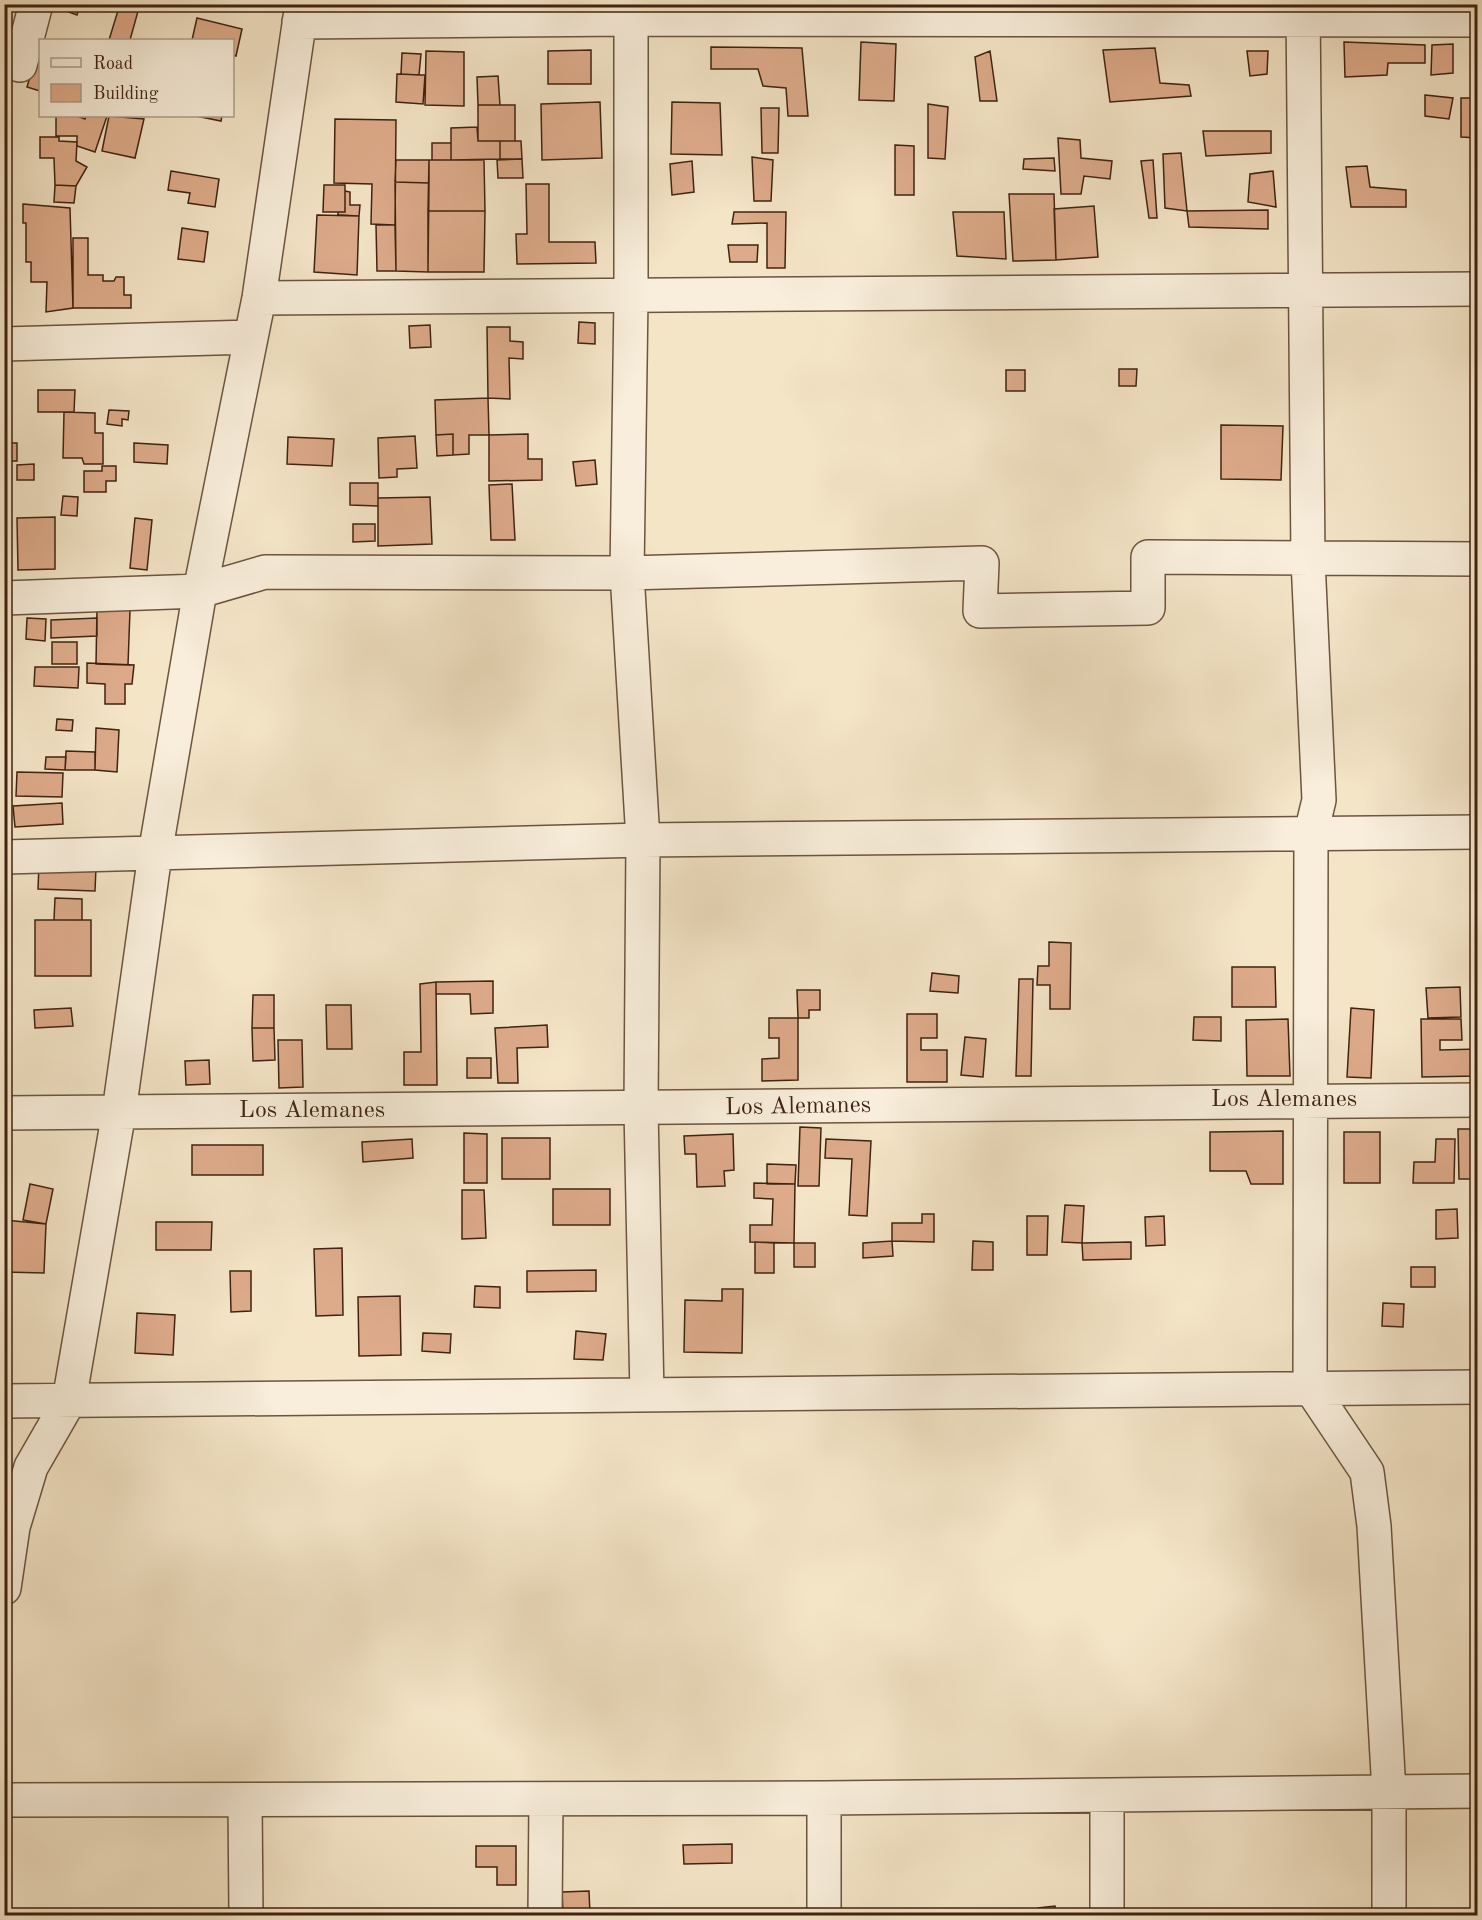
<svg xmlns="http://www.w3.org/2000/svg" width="1482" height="1920" font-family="'Old Standard TT',serif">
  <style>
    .building { fill: #deab8a; stroke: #3f2311; stroke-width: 1.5 }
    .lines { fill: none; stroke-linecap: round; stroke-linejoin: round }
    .minor-casing { stroke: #6c543e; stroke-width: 36 }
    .minor { stroke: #f8eedb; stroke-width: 33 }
    .labels { text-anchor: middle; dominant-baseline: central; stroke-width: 4.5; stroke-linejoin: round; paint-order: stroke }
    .street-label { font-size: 24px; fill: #3f2311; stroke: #f8eedb }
  </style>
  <rect width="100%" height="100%" fill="#f4e5c7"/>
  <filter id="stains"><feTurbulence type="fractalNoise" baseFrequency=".00333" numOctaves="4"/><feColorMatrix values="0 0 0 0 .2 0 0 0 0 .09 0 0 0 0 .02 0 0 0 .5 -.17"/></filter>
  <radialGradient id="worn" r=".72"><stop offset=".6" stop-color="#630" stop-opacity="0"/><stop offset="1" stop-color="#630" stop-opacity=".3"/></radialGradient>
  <path class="building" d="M47,4H80L77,15Z
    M120,4H140L130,40H109Z
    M197,18L242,29L236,56L232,55V40H192Z
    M861,42L896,44L894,101L859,100Z
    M1344,42L1425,45V63H1388L1387,75L1345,77Z
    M40,43V91L27,87Z
    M1453,44V73L1431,75L1432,45Z
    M711,47L802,48L808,116H788L786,88L763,86L758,69H711Z
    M1155,48L1160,83L1189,85L1191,96L1110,102L1103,50Z
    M591,50V84H548V51Z
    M426,51L464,52V106L425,105Z
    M990,51L997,101H980L975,57Z
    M1247,51H1268L1267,74L1250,76Z
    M402,53L421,54L419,75L401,74Z
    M397,74L425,75L423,104L396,102Z
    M498,76L500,105H478L477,77Z
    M1425,95L1453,98L1449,119L1425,116Z
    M1461,98H1476L1478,138L1461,137Z
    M600,102L602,158L542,160L541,104Z
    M672,102L720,103L722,155L671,154Z
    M928,104L948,107L945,159L928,158Z
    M478,105H515V141H478Z
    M761,108H779L778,153H762Z
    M56,116H77L85,119L86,116H107L95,152L77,146V136H56Z
    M109,116L144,119L135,158L102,151Z
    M196,116H222L221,121Z
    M335,119L396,120L395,225L371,224L372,184L334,183Z
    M477,127L478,141H500V159L451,160V128Z
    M1203,131H1271V153L1206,156Z
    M40,137H59V141L77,142L76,161L87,167L76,186L55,185L54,158H40Z
    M1058,138L1080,140L1081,158L1112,161L1110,179L1084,176L1081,194H1061Z
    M500,141H521L522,159H500Z
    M432,143H451V160H432Z
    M895,145L914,146V195H895Z
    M1181,153L1187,211L1165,208L1163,154Z
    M752,157L773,160L771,201H754Z
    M1054,158L1055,171L1023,169L1024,159Z
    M522,159L523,178H498L497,160Z
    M396,160H429V183L395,182Z
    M429,160H484L485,211H428Z
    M1153,160L1157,218H1149L1141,161Z
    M692,161L694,192L672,195L670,164Z
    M1367,166L1370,187L1406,190V207H1351L1346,167Z
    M171,171L219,179L215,207L188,203L190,193L168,190Z
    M1273,171L1276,207L1248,202L1250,174Z
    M395,182L429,183L428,272L396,271Z
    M526,184H549V242H595L596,263L517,264L516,234H527Z
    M55,185L76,186L74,203L54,202Z
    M324,185H345V212H323Z
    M345,191L350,192V205H360L359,216L338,215V212H345Z
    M1009,194H1054L1056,260L1013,261Z
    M23,204L70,208L73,308L46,312L47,282H31V262H26V223H23Z
    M1094,206L1098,257L1056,260L1054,209Z
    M1268,210V229L1189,227L1187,211Z
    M428,211H485L484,272H428Z
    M734,212H786L785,268H767V223L732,224Z
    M953,212H1004L1006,259L957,256Z
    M317,215L359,216L357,275L314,272Z
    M376,225H395L396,271H377Z
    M182,228L208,232L204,262L178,259Z
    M73,238H88V275H103V281H114L116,277H124V295H131V308H73Z
    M728,245H758L757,262H730Z
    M579,322L595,323V344L578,343Z
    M430,325L431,347L410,348L409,326Z
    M487,327H510V341L523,342V359L509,358L510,399L488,398Z
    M1119,369H1137L1136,386H1119Z
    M1006,370H1025V391H1006Z
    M38,390H75L74,412H38Z
    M488,398L489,435H469V454L453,455V434L436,435L435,400Z
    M109,410L129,411L128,420L122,419V426L107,424Z
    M64,412L95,413V433H103V464H84L82,458H63Z
    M1221,425L1283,426L1281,480L1221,479Z
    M453,434V455L437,456L436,435Z
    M528,434V459H542V480L489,481V435Z
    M415,436L417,468L397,469V477L379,478L378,438Z
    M288,437L334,439L332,466L287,464Z
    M4,443H17V461H4Z
    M134,443L168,445L167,464L134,462Z
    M595,460L597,484L576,486L573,462Z
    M34,464V480H17V465Z
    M102,466H116V481H106V492H84V471H102Z
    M350,483H378V506L350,505Z
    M512,484L515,540H491L489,485Z
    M63,496L78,497L77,516L61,515Z
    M430,497L432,544L378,546V498Z
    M55,517V569L18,570L17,518Z
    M135,518L152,520L147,570L130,568Z
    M353,524H375V541L353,542Z
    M97,609L130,610L128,665L96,664Z
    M27,618L46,619L45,641L26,639Z
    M97,618V636L51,638V620Z
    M52,642H77V664H52Z
    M87,663L134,665L132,684H125V704H105V684L87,683Z
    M35,667H79L78,688L34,686Z
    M57,719L73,720L72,731L56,730Z
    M4,721H10L9,737H4Z
    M96,728L119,730L117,772L95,770Z
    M66,751L95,752V770H65Z
    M46,757H66L65,770L45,769Z
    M17,772L63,773L62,797L16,796Z
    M62,803L63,824L15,827L13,806Z
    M39,864L96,867L95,891L38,889Z
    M55,898L82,899V920H54Z
    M35,920H91V976H35Z
    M1049,942L1071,943L1070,1009H1050V985H1037L1038,966H1049Z
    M1232,967H1275L1276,1007H1232Z
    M932,973L959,976L958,993L930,991Z
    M1019,979H1033L1031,1076H1016Z
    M493,981V1013L471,1014L470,994H436V982Z
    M436,982L437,1085H404V1052H421L420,984Z
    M1460,987L1461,1017L1428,1018L1426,988Z
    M797,990H820V1010H809V1018H798Z
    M253,995H274V1028H252Z
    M326,1005H351L352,1049H327Z
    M71,1008L73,1026L35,1028L34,1010Z
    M1351,1008L1374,1010L1371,1078L1347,1077Z
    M907,1014H937V1038H921V1050H947V1082H907Z
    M1194,1017H1221V1041L1193,1040Z
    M769,1018H798V1080L762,1081V1059L779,1058V1038H769Z
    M1288,1019L1290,1076H1247L1246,1020Z
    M1421,1019H1461L1462,1040H1440V1050L1478,1049V1076L1422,1077Z
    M547,1025L548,1047L517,1048L518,1083H498L495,1028Z
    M252,1028H274L275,1060L253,1061Z
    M965,1037L986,1039L983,1077L961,1075Z
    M278,1040H302L303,1087L279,1088Z
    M467,1058H491V1078H467Z
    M209,1060L210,1084L186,1085L185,1061Z
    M800,1127L821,1128L819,1186H798Z
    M1458,1129H1478V1179H1459Z
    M1283,1131V1184H1251L1246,1171H1210V1132Z
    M1344,1132H1380V1183H1344Z
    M464,1133L487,1134V1183H464Z
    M733,1134L734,1170L724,1171L725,1186L697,1187L696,1154H685L684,1136Z
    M502,1138H550V1179H502Z
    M412,1139L413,1158L363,1162L362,1142Z
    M826,1139L871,1141L867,1216L849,1215L852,1159L825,1158Z
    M1436,1139H1455L1454,1183H1413L1414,1162H1435Z
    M192,1145H263V1175H192Z
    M767,1164L796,1165L795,1184H767Z
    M754,1183L795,1184L794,1243L750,1242V1225H772L773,1199L754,1198Z
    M30,1184L53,1189L46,1224L23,1220Z
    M553,1189H610V1225H553Z
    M462,1190H484L486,1238L462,1239Z
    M1065,1205L1084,1206L1082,1243L1062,1242Z
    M1457,1209L1458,1238L1436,1239V1210Z
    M922,1214H934V1242L892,1241V1223H922Z
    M1027,1216H1048L1047,1255H1027Z
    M1164,1216L1165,1245L1146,1246L1145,1217Z
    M4,1220L46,1224L44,1273L4,1272Z
    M156,1222H212L211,1250H156Z
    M892,1241L893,1256L863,1258V1243Z
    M973,1241L993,1242V1270H972Z
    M755,1242L774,1243V1273H755Z
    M1131,1242V1259L1083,1260L1082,1243Z
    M794,1243H815V1267H794Z
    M342,1248L343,1315L316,1316L314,1249Z
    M1411,1267H1435V1287H1411Z
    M596,1270V1291L527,1292V1271Z
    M230,1271H251V1311L231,1312Z
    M475,1286L500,1287V1308L474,1307Z
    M722,1289H743L742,1353L684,1352L685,1300L722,1301Z
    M400,1296L401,1355L359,1356L358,1297Z
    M1383,1303L1404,1304L1403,1327L1382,1326Z
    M137,1313L175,1315L173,1355L135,1353Z
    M576,1331L606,1334L603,1360L574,1359Z
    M423,1333L451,1334L450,1353L422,1351Z
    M732,1844V1863L684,1864L683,1845Z
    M476,1846H516V1885H497V1867H476Z
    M589,1891L590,1914L563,1915L562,1892Z
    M1055,1906L1056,1916H1038V1908Z
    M794,1911V1916H631V1912Z"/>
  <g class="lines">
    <defs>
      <path id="minor" d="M631,4V297L627,573L643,840L641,1109L647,1395
        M1303,4L1308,560L1319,800L1311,833L1310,1387L1367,1472L1374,1526L1389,1792V1916
        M299,22L631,19L1478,20
        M4,61L20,65L36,4
        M259,298L1478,289
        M4,344L251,337
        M4,598L200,591L265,572L627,573L982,563L980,611L1148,608V557L1478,559
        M4,857L643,840L1478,832
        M4,1113L1478,1100
        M4,1401L1478,1387
        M4,1588L13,1527L31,1467L69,1401L119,1112L155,854L200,591L259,298L302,4
        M1107,1796V1916
        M824,1798V1916
        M4,1800L824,1798L1478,1791
        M245,1801L246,1916
        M545,1916L546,1799"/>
    </defs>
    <use href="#minor" class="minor-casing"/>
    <use href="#minor" class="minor"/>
  </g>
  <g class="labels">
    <g class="street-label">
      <text x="1284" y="1100">Los Alemanes</text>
      <text transform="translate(798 1107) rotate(-1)">Los Alemanes</text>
      <text x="312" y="1111">Los Alemanes</text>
    </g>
  </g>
  <rect width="1482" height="1920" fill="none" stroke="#f4e5c7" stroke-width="24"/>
  <rect x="6" y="6" width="1470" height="1908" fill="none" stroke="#3f2311" stroke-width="3"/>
  <rect x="12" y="12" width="1458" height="1896" fill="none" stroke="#3f2311" stroke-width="1.5"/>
  <rect x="39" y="39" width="195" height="78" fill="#f8eedb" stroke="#ae9d8a" stroke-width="1.5"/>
  <rect x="51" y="58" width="30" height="9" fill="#f8eedb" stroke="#ae9d8a" stroke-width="1.5"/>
  <text x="93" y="69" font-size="18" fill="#3f2311">Road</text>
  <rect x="51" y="84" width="30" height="18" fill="#deab8a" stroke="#ae9d8a" stroke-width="1.5"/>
  <text x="93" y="99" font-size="18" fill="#3f2311">Building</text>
  <rect width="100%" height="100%" filter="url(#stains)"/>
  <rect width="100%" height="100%" fill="url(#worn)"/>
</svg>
